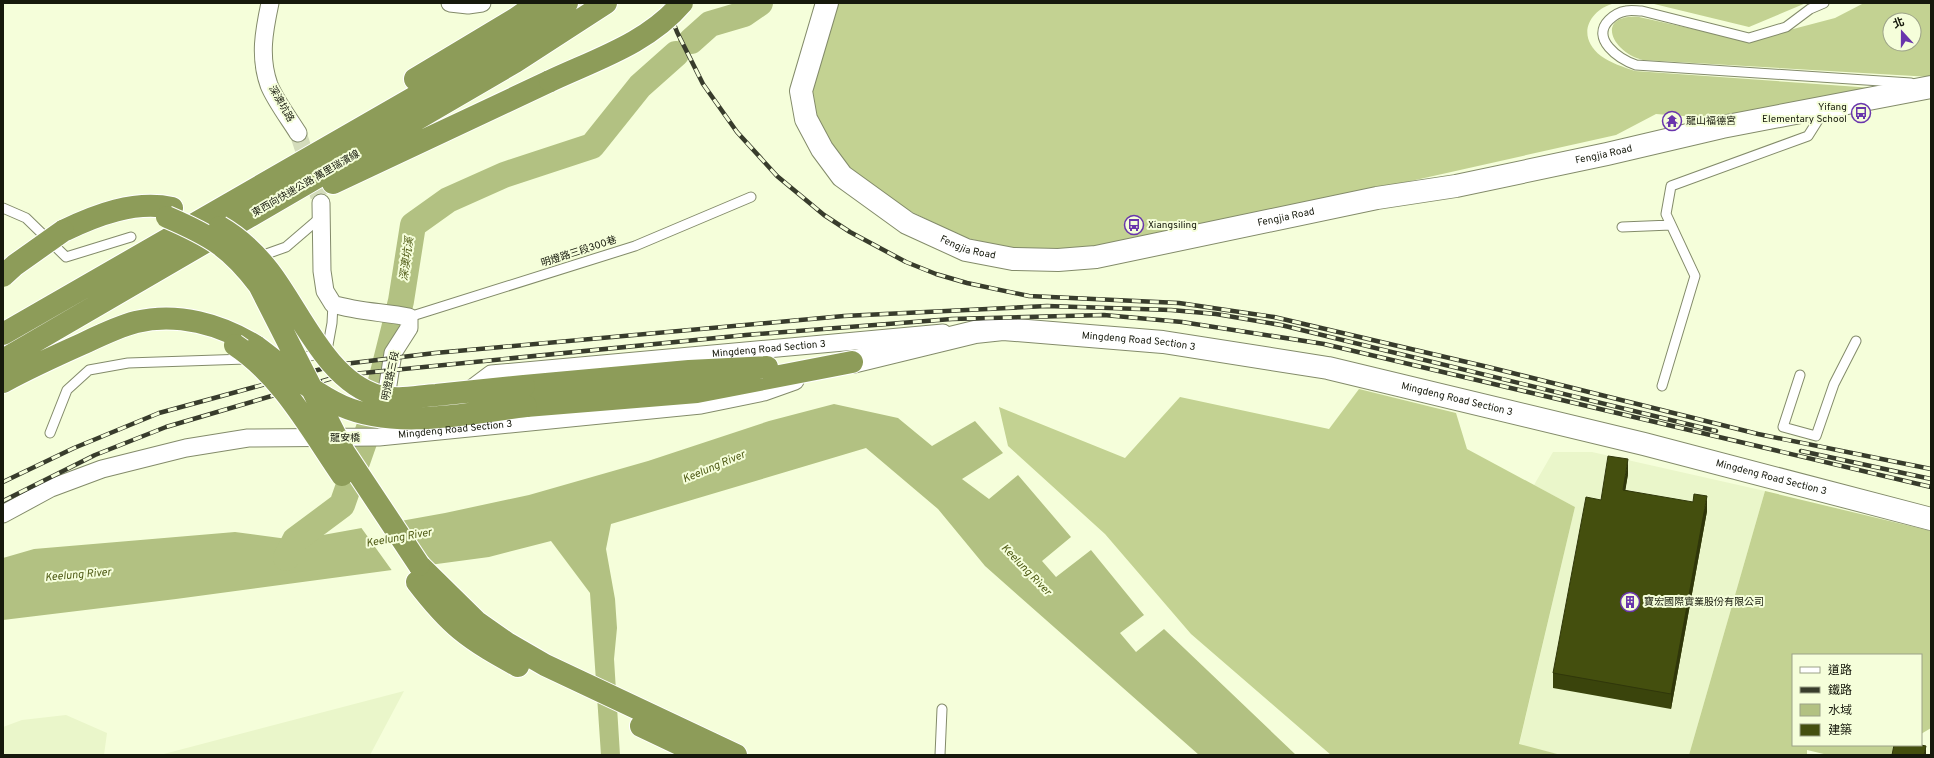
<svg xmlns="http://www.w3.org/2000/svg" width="1934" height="758" font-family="Overpass,'Noto Sans TC',sans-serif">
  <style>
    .built { fill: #eaf6ca }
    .forest { fill: #c3d292; fill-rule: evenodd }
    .water { fill: #b2c182 }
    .pier { fill: #f5feda }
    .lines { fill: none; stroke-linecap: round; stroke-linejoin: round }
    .river { stroke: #b2c182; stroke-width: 26 }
    .street-tunnel { stroke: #d4dcbb; stroke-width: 17; stroke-dasharray: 17 8; stroke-linecap: butt }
    .lane-casing { stroke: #838b6a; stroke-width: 11 }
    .street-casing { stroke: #838b6a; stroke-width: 19 }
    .secondary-casing { stroke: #838b6a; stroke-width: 24 }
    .highway-casing { stroke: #fff; stroke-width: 24 }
    .lane { stroke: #fff; stroke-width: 9 }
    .street { stroke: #fff; stroke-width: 17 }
    .secondary { stroke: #fff; stroke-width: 22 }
    .highway { stroke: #8d9c59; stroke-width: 22 }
    .rail-casing { stroke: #383c2c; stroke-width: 4.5 }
    .rail { stroke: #f5feda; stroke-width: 3; stroke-dasharray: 9; stroke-linecap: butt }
    .highway-bridge-casing { stroke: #fff; stroke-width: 24; stroke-linecap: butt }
    .highway-bridge { stroke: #8d9c59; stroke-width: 22 }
    .wall { fill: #3a440c }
    .shaded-wall { fill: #30370a }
    .building { fill: #444f0e; stroke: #30370a }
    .labels { text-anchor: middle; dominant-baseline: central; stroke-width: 4; stroke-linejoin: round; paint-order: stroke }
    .street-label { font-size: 10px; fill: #16190c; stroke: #f5feda }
    .poi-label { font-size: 10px; fill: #16190c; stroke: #f5feda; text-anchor: start }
    .water-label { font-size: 11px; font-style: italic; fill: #4f5b15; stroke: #f5feda }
  </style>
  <rect width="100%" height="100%" fill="#f5feda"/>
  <path class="built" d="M1553,452H1592L1765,491L1689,755H1561L1519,745L1575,507L1534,485Z
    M404,691L370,755H160Z
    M66,715L107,733L104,755H3V727L22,720Z"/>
  <path class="forest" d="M826,3H1615C1588,10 1576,37 1601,56C1611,63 1623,67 1635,71L1887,89L1724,119L1656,114L1616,135L1058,260L963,237L847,180L803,117Z
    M1650,3H1806L1749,27Z
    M1864,3H1931V77L1643,60C1612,53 1594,14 1639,17L1747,41L1835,18ZM1890,20H1914V44H1890Z
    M1359,389L1456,413L1467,449L1575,507L1519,744L1561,755H1331L1191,634L1105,534L1008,446L999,407L1125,458L1180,397L1329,429Z
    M1765,491L1931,531V728L1921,734V655H1793V745H1903L1894,755H1828L1807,750V755H1689Z"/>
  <path class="water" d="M834,404L898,418L932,446L975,421L1003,453L962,479L989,499L1018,475L1071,537L1042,561L1056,577L1091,550L1144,615L1120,633L1136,652L1164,629L1296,755H1199L985,566L938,509L866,448L611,524L606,549L615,599L617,628L614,659L620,755H601L590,593L551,541L489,557L176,599L3,620V558L34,549L235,532L295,540L445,513L529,495L648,461L769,421Z"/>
  <path class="pier" d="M401,519L413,538L435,566L393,572L360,526Z"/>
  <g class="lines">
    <path class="river" d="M691,41L710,24L744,14L760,3
      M286,558L295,540L342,505L370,425L401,301L413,225L448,200L504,175L592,146L640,86L676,54"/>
    <path class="street-tunnel" d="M298,133L321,203"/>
    <defs>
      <path id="lane" d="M1824,3L1810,9L1786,27L1749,38L1642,11C1637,11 1631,10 1626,11C1620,12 1613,16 1609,20C1590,39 1619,59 1636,65L1911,83
        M3,208L26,218L66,257L131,237
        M1622,227L1671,225
        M258,257L286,247L321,217
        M409,317L635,246L751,197
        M296,359L314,355L328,345L332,323L333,304
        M1800,375L1783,427L1816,436L1834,384L1856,341
        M1662,386L1695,276L1666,214L1671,186L1808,136L1825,109
        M50,433L67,390L89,370L128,363L246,359
        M940,755L942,709"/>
      <g id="street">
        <path d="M270,3C264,31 259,57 269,85C275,100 290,120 298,133"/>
        <path d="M450,3L468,5L482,3"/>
        <path d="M321,203L322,271L325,291L333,304C358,312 384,312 409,317V328L393,353L384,410"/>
        <path id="s1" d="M467,392L491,374L943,333"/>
        <path id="s2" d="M3,514L51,488L102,469L186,448L248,438L379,437L701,405L764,392L795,381"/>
      </g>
      <g id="secondary">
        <path id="s3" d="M827,3L801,91L806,119L822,149L842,176L907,223L966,250L1013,259L1058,260L1096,257L1377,198L1456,186L1607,154L1722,127L1931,87"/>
        <path id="s4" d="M852,362L975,332L1003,329L1163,342L1328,368L1644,444L1931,519"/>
      </g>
      <path id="highway" d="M415,79L515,19L538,3
        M333,183L550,81
        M63,231C96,215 135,200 172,208
        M3,334L500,48L567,3
        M3,360L515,62L606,3
        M3,382C29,368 55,356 82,344C99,336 117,327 136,322C177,312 221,324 257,347
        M524,386L689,371L767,367
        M526,406L697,392L852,362
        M419,565L477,622L507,643L545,665L736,755
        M417,582C430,599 444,616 461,630C478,644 498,655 518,666
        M641,726L702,755"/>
    </defs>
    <use href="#lane" class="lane-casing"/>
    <use href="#street" class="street-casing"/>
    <use href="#secondary" class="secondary-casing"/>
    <use href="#highway" class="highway-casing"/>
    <use href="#lane" class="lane"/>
    <use href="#street" class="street"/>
    <use href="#secondary" class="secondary"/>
    <use href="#highway" class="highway"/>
    <defs>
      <path id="rail" d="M666,3L677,32L703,84L737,132L777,176L824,215L850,232L906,262L936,274L967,283L1029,296L1179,303L1274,317L1488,367L1758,434L1931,469
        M1801,451L1931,479
        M3,482L74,448L159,413L336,365L435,353L844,316L1047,306L1171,310L1216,314L1281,325L1716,431
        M3,501L95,455L166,427L343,375L746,335L952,319L1104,315L1182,322L1324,344L1931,487"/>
    </defs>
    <use href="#rail" class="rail-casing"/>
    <use href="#rail" class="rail"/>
    <defs>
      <path id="highway-bridge" d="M550,81C597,59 648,43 682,3
        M167,217C211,236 230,247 259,285L344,452L419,565
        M220,227C239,238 255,253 269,271C300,311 327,382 379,396C397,401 418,396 436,395C466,392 495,389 524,386
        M3,276L15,265L63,231
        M235,345C282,376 311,430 342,475
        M257,347C284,367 311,392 342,406C397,430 468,413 526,406"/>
    </defs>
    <use href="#highway-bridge" class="highway-bridge-casing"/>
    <use href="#highway-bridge" class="highway-bridge"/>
  </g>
  <path class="wall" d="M1628,474L1625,490L1707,511L1671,709L1553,688V673L1601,500Z"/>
  <path class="shaded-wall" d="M1628,459V474L1623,505V490Z
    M1707,496V511L1671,709V694Z
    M1926,746V755H1924Z"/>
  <path class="building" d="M1608,456L1628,459L1623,490L1693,502L1694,494L1707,496L1671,694L1553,673L1586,497L1601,500Z
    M1894,745H1921L1926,746L1924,755H1892Z"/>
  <defs>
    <symbol id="bus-ring" viewBox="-11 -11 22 22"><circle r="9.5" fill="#f5feda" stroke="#6935ac" stroke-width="1.5"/><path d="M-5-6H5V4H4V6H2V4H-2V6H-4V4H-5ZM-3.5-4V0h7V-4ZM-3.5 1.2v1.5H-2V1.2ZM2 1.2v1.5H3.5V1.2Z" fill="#6935ac"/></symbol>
    <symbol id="temple-ring" viewBox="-11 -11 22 22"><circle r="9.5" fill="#f5feda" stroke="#6935ac" stroke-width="1.5"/><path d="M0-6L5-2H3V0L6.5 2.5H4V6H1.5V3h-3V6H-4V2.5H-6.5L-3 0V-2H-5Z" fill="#6935ac"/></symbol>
    <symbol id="building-ring" viewBox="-11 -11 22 22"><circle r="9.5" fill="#f5feda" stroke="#6935ac" stroke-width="1.5"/><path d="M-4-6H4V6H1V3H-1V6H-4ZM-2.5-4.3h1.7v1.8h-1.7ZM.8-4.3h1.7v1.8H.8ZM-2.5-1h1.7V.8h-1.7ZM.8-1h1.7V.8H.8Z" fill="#6935ac"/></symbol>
  </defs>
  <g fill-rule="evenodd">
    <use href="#bus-ring" x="1850" y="102" width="22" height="22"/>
    <use href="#temple-ring" x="1661" y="110" width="22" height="22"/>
    <use href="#bus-ring" x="1123" y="214" width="22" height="22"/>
    <use href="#building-ring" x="1619" y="591" width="22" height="22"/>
  </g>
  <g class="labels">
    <g class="street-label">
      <text transform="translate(281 104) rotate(60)">深澳坑路</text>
      <text stroke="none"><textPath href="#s3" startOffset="982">Fengjia Road</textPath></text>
      <text transform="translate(306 184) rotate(-30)">東西向快速公路 萬里瑞濱線</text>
      <text stroke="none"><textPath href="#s3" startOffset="658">Fengjia Road</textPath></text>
      <text stroke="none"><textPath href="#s3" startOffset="334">Fengjia Road</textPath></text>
      <text transform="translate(579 252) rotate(-18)">明燈路三段300巷</text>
      <text stroke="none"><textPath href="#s4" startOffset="291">Mingdeng Road Section 3</textPath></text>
      <text stroke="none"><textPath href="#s1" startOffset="309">Mingdeng Road Section 3</textPath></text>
      <text transform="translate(391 376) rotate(-78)">明燈路三段</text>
      <text stroke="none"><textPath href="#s4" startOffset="615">Mingdeng Road Section 3</textPath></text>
      <text stroke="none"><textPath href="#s2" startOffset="466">Mingdeng Road Section 3</textPath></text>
      <text x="345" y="438">龍安橋</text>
      <text stroke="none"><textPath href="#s4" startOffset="939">Mingdeng Road Section 3</textPath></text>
    </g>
    <g class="poi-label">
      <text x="1847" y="107" text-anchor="end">Yifang<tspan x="1847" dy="12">Elementary School</tspan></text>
      <text x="1686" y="121">龍山福德宮</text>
      <text x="1148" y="225">Xiangsiling</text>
      <text x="1644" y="602">寶宏國際實業股份有限公司</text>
    </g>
    <g class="water-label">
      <text transform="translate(407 259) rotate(-82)">深澳坑溪</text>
      <text transform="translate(714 467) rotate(-23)">Keelung River</text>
      <text transform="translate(399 538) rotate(-10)">Keelung River</text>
      <text transform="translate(1026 570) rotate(46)">Keelung River</text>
      <text transform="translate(78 575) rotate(-5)">Keelung River</text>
    </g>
  </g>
  <rect width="1934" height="758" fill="none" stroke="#16190c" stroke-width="8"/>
  <rect x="1792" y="654" width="130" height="92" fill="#f5feda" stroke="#9ca288"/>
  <rect x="1800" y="667" width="20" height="6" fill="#ffffff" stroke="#9ca288"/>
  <text x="1828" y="674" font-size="12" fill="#16190c">道路</text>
  <rect x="1800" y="687" width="20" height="6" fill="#383c2c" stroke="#9ca288"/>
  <text x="1828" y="694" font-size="12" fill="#16190c">鐵路</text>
  <rect x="1800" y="704" width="20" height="12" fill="#b2c182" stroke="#9ca288"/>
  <text x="1828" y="714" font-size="12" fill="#16190c">水域</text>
  <rect x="1800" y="724" width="20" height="12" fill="#444f0e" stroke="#9ca288"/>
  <text x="1828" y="734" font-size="12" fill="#16190c">建築</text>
  <g transform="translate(1902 32) rotate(339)"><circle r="19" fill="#f5feda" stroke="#9ca288"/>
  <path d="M0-3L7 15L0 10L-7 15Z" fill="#6935ac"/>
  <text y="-6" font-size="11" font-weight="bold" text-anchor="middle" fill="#16190c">北</text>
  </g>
</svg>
